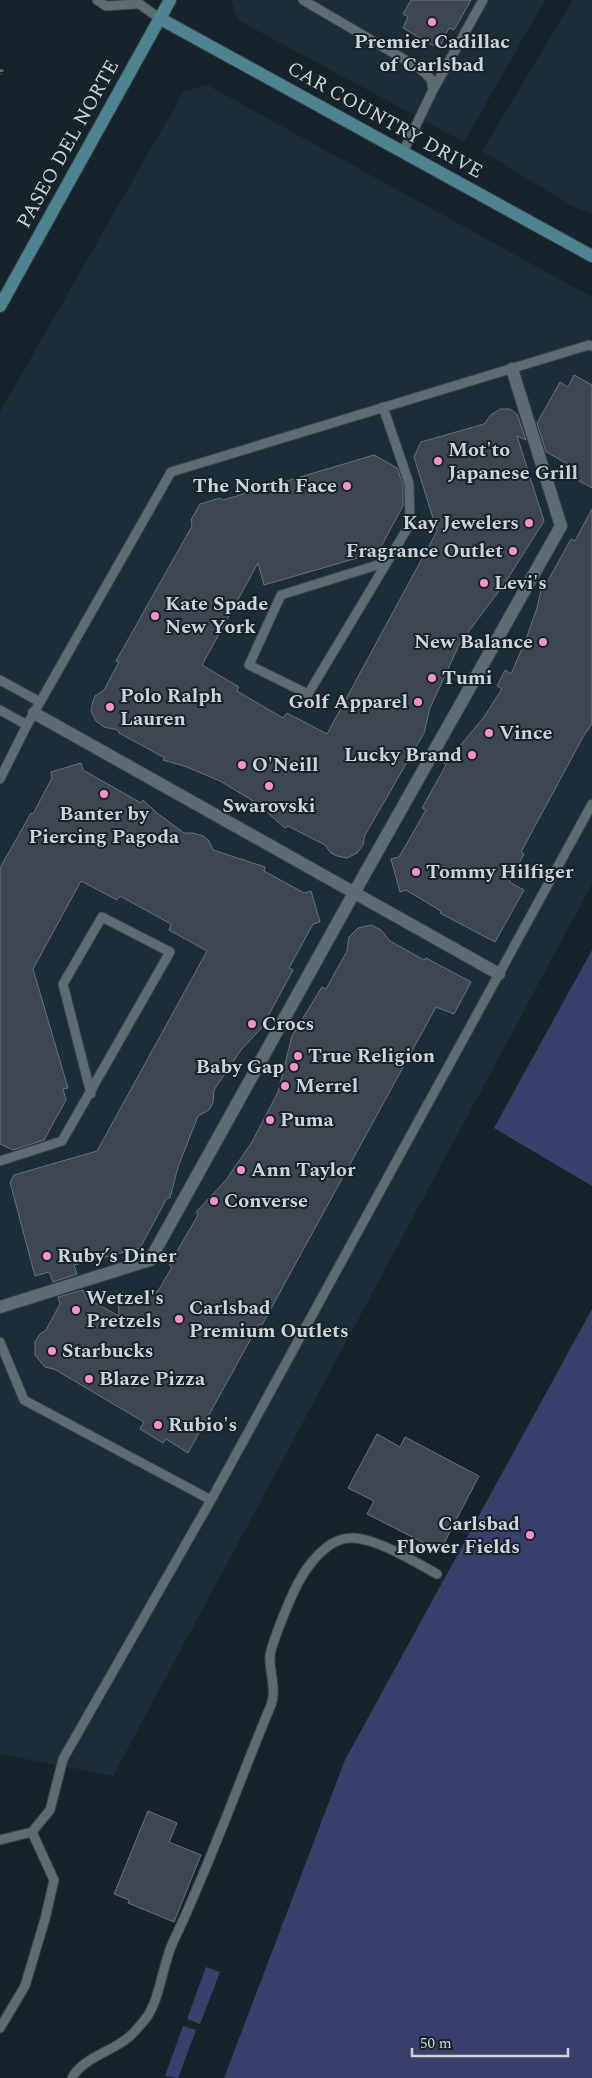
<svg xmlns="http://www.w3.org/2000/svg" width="592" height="2078" font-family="Spectral,serif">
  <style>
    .built { fill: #1b2d38 }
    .green { fill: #3b3f6c }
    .building { fill: #3e4651; stroke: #6a727e }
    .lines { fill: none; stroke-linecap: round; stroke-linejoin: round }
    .lane-casing { stroke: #384046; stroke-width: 11 }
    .street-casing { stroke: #384046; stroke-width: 14 }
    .secondary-casing { stroke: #384046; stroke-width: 14 }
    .path { stroke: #616b71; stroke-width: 3; stroke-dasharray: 2.5 2.5; stroke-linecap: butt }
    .lane { stroke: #5d6b73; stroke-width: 9 }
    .street { stroke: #5d6b73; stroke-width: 12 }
    .secondary { stroke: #4e8391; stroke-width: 12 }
    .poi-dot { fill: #f690cf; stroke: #17232a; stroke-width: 2 }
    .labels { text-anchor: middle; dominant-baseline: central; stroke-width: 4; stroke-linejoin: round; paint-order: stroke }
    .poi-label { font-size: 20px; font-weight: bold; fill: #cdd4d9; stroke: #17232a; text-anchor: start }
    .street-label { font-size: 20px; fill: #cdd4d9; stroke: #17232a }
  </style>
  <rect width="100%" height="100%" fill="#17232a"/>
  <path class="built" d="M231,0H545L464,142L238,20Z
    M573,0H592V214L574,207L482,151Z
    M207,85L592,297V884L113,1776L0,1754V412L184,91Z"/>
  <path class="green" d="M592,950V1186L494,1128Z
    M592,1309V2078H224L345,1760Z
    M206,1967L220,1972L200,2024L187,2019Z
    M183,2026L196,2030L178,2078L165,2076Z"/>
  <path class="building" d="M411,0H471L454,30L449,28L440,46L435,43L434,46L403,28L408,17L403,14Z
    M574,375L592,385V488L568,475L572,466L546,452L537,423L560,382L568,387Z
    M500,409H510L517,414L526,440L517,436L544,521L505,583L460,643L430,708L424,733L365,835L363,845L357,853L347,858L337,856L331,853L325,845L288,826L285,828L255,802L220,781L187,767L163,760L165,758L119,733L118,730L104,727L96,721L91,711L93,701L95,696L104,690L119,662L116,661L192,526L191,520L200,504L220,498L223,500L374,455L397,468L403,484V506L378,552L264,585L258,563L202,665L239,687L237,691L283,718L287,713L327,734L437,531L414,457L421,442L484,424L491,415Z
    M592,509V724L583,737L521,852L524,854L509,882L524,890L495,942L440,913L441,911L406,890L400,892L391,859L399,857L426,810L422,808L446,765L444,763L459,747L484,717L502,689L497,686L505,670L511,674L525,642L537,608L542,585L545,586L571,539L575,541Z
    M81,763L83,770L141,803L143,800L157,813L184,833H193L203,836L209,841L213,850L265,867L264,871L304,893L311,891L320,922L313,924L289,968L293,970L266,1020L267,1022L241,1050L214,1090L213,1103L209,1110L198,1116L178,1167L170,1198H167L140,1248L74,1265L77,1274L53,1282L49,1272L35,1276L10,1182L14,1175L97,1151L207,951L169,930L171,924L120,896L117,900L81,881L33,969L68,1088L63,1089L66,1100L44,1140L13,1150L0,1144V868L31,813L33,814L52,778L51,772Z
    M371,925L381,930L390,941L424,960L426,958L471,982L454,1014L436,1007L262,1325L259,1324L188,1453L166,1439L163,1443L140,1429L144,1422L54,1369L45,1367L35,1355V1342L40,1334L46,1330L60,1304L58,1297L83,1290L86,1298L119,1316L118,1300L158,1291L172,1267L169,1265L198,1215L196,1212L226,1180L252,1142L278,1092L292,1036L322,987L326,989L347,951L349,937L358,928Z
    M377,1434L400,1447L405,1437L479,1476L440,1551L367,1514L374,1501L348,1488Z
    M148,1811L177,1823L169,1842L201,1855L174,1922L128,1903L129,1900L114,1894Z"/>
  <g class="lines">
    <defs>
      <path id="lane" d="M97,0L106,6L137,4
        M134,0L159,18
        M303,0L419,68L431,79L433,90L403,152
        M433,90L483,0
        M383,407L409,483L410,524L308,694L249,665L281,595L387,562
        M0,680L40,702
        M0,710L27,725
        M0,779L27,725L171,472L589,345L592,346
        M0,1161L62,1141L170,952L102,917L63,984L91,1094
        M0,1342L24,1400L211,1500
        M0,1840L32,1832L50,1810L63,1759L211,1500L592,804
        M0,2028L25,1986L45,1919L54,1880L32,1832
        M72,2078C82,2058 115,2050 129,2037C135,2032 142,2023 147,2017C161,1995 162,1966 173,1942C210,1865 238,1784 271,1705C277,1690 269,1671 270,1656C271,1647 276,1636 279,1627C290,1599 302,1566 327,1547C333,1542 343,1538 351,1538C375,1537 417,1563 437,1574"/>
      <path id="street" d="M34,713L499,974
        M0,1307L150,1260L354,893L561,526L512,369"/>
      <path id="secondary" d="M159,18L592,256
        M0,306L170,0"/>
    </defs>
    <use href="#lane" class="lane-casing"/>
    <use href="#street" class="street-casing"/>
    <use href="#secondary" class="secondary-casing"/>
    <path class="path" d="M0,70L2,71L0,74"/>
    <use href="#lane" class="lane"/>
    <use href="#street" class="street"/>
    <use href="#secondary" class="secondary"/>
  </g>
  <g class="poi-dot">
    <circle cx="432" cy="22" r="5"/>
    <circle cx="438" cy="461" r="5"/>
    <circle cx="347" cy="486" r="5"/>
    <circle cx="529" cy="523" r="5"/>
    <circle cx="513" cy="551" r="5"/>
    <circle cx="484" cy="583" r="5"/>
    <circle cx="155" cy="616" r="5"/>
    <circle cx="543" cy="642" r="5"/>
    <circle cx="432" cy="678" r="5"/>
    <circle cx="418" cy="702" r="5"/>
    <circle cx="110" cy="707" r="5"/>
    <circle cx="489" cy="733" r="5"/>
    <circle cx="472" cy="755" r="5"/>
    <circle cx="242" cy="765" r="5"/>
    <circle cx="269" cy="786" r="5"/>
    <circle cx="104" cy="794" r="5"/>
    <circle cx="416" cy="872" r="5"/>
    <circle cx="252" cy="1024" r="5"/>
    <circle cx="298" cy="1056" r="5"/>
    <circle cx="294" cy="1067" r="5"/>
    <circle cx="285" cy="1086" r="5"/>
    <circle cx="270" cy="1120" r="5"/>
    <circle cx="241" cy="1170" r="5"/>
    <circle cx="214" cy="1201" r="5"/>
    <circle cx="47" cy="1256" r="5"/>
    <circle cx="76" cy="1310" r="5"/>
    <circle cx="179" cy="1319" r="5"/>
    <circle cx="52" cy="1351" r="5"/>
    <circle cx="89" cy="1379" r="5"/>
    <circle cx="158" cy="1425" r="5"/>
    <circle cx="530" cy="1535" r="5"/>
  </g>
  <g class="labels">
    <g class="poi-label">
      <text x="432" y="42" text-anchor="middle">Premier Cadillac<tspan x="432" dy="23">of Carlsbad</tspan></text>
      <text x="448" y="450">Mot'to<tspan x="448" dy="23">Japanese Grill</tspan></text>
      <text x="337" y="486" text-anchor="end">The North Face</text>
      <text x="519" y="523" text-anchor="end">Kay Jewelers</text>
      <text x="503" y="551" text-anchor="end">Fragrance Outlet</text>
      <text x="494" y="583">Levi's</text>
      <text x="165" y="604">Kate Spade<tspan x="165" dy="23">New York</tspan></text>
      <text x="533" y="642" text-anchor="end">New Balance</text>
      <text x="442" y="678">Tumi</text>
      <text x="120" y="696">Polo Ralph<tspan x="120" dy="23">Lauren</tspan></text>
      <text x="408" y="702" text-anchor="end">Golf Apparel</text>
      <text x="499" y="733">Vince</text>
      <text x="462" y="755" text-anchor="end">Lucky Brand</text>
      <text x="252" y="765">O'Neill</text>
      <text x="269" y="806" text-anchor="middle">Swarovski</text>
      <text x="104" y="814" text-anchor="middle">Banter by<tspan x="104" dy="23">Piercing Pagoda</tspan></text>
      <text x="426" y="872">Tommy Hilfiger</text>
      <text x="262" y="1024">Crocs</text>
      <text x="308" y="1056">True Religion</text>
      <text x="284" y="1067" text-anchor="end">Baby Gap</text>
      <text x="295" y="1086">Merrel</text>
      <text x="280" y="1120">Puma</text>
      <text x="251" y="1170">Ann Taylor</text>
      <text x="224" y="1201">Converse</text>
      <text x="57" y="1256">Ruby’s Diner</text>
      <text x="86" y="1298">Wetzel's<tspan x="86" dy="23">Pretzels</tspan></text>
      <text x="189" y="1308">Carlsbad<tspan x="189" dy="23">Premium Outlets</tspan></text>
      <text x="62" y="1351">Starbucks</text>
      <text x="99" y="1379">Blaze Pizza</text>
      <text x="168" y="1425">Rubio's</text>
      <text x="520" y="1524" text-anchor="end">Carlsbad<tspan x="520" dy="23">Flower Fields</tspan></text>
    </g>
    <g class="street-label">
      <text transform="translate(385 120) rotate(29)">CAR COUNTRY DRIVE</text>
      <text transform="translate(68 144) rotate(-61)">PASEO DEL NORTE</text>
    </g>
  </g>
  <path d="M412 2048v8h156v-8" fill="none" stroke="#cdd4d9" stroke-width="2.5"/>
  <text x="420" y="2048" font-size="15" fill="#cdd4d9" stroke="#17232a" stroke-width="4" paint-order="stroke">50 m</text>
</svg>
